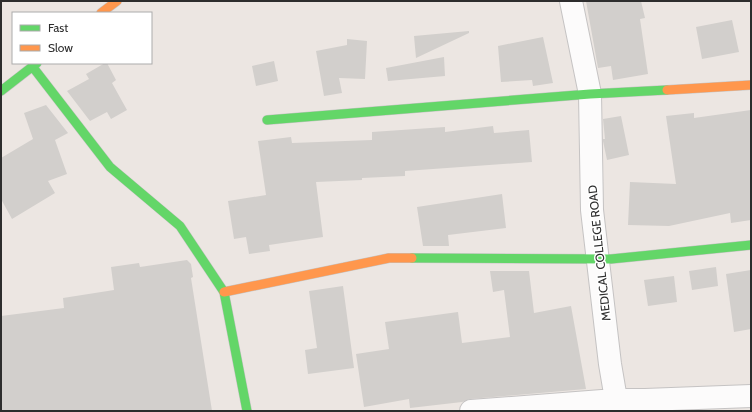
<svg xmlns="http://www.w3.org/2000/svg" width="752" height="412" font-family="Cabin,sans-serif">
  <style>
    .building { fill: #d2cfcc }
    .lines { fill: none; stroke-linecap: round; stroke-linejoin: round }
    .street-casing { stroke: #c5c3c3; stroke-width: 24 }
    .fast-casing { stroke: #c5c3c3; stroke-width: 10 }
    .slow-casing { stroke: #c5c3c3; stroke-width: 10 }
    .street { stroke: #fcfbfb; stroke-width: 22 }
    .fast { stroke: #63d668; stroke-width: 9 }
    .slow { stroke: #ff974d; stroke-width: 9 }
    .labels { text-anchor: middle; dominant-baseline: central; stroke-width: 3; stroke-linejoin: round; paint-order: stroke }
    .street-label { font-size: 12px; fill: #2d2d2d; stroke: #fff }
  </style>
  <rect width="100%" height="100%" fill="#ece6e2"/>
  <path class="building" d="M586,1H641L645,18L640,19L648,74L613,80L611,66L598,68Z
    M732,20L739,52L702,59L696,27Z
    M469,31V33L416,58L414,36Z
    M543,37L553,83L533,86L532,80L501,82L498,46Z
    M347,39L367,41L365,79L339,78L342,93L324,96L316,51L347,45Z
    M444,57L445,76L388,81L386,68Z
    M274,61L278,81L256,86L252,66Z
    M105,63H107L116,80L112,83L127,110L111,119L107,112L90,121L67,91L89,79L86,74Z
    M46,105L68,133L55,140L67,174L48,181L55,193L12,219L1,199V158L33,139L24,113Z
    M751,110V220L731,223L730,213L669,226L628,225L630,182L676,184L666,116L694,113V118Z
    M621,116L629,155L607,160L603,141V139H605L603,119Z
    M493,126L494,133L529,130L532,162L405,171V176L362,178V180L316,182L323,237L269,245L270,251L249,254L246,237L234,239L228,201L266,195L258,141L291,137L292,143L372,140V132L445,127V132Z
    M502,194L506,228L448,235L449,246H423L417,207Z
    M187,260L191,264L193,277L191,278L212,411H1V316L64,308L63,298L114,290L111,267L139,263L140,267Z
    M716,267L718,286L692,290L689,271Z
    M751,270V329L734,332L726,274Z
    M490,271H529L534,313L571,306L586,389L470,399L462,402L410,408L409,399L364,407L356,354L389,349L385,322L458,312L462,343L510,337L504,290L493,292Z
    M674,276L677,302L648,306L644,280Z
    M343,286L354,368L308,374L305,350L317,348L309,291Z"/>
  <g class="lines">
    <defs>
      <path id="street" d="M571,1L590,94L592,210L610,364L618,411
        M471,411L615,400H645L751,396"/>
      <path id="fast" d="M32,66L110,167L180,226L224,292L247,411
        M1,91L37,63
        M267,120L590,94L667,90
        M412,258L611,259L751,245"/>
      <path id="slow" d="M101,13L117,1
        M667,90L751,85
        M224,292L389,258H412"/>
    </defs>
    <use href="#street" class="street-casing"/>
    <use href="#fast" class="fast-casing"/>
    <use href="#slow" class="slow-casing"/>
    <use href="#street" class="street"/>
    <use href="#fast" class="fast"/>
    <use href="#slow" class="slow"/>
  </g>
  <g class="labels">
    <g class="street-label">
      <text transform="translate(599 253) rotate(-96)">MEDICAL COLLEGE ROAD</text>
    </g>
  </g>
  <rect width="752" height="412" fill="none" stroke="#2d2d2d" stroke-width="4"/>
  <rect x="12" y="12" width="140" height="52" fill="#ffffff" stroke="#ababab"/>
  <rect x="20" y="25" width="20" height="6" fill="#63d668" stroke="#ababab"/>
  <text x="48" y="32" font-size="12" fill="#2d2d2d">Fast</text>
  <rect x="20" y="45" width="20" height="6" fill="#ff974d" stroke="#ababab"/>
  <text x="48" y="52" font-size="12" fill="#2d2d2d">Slow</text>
</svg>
